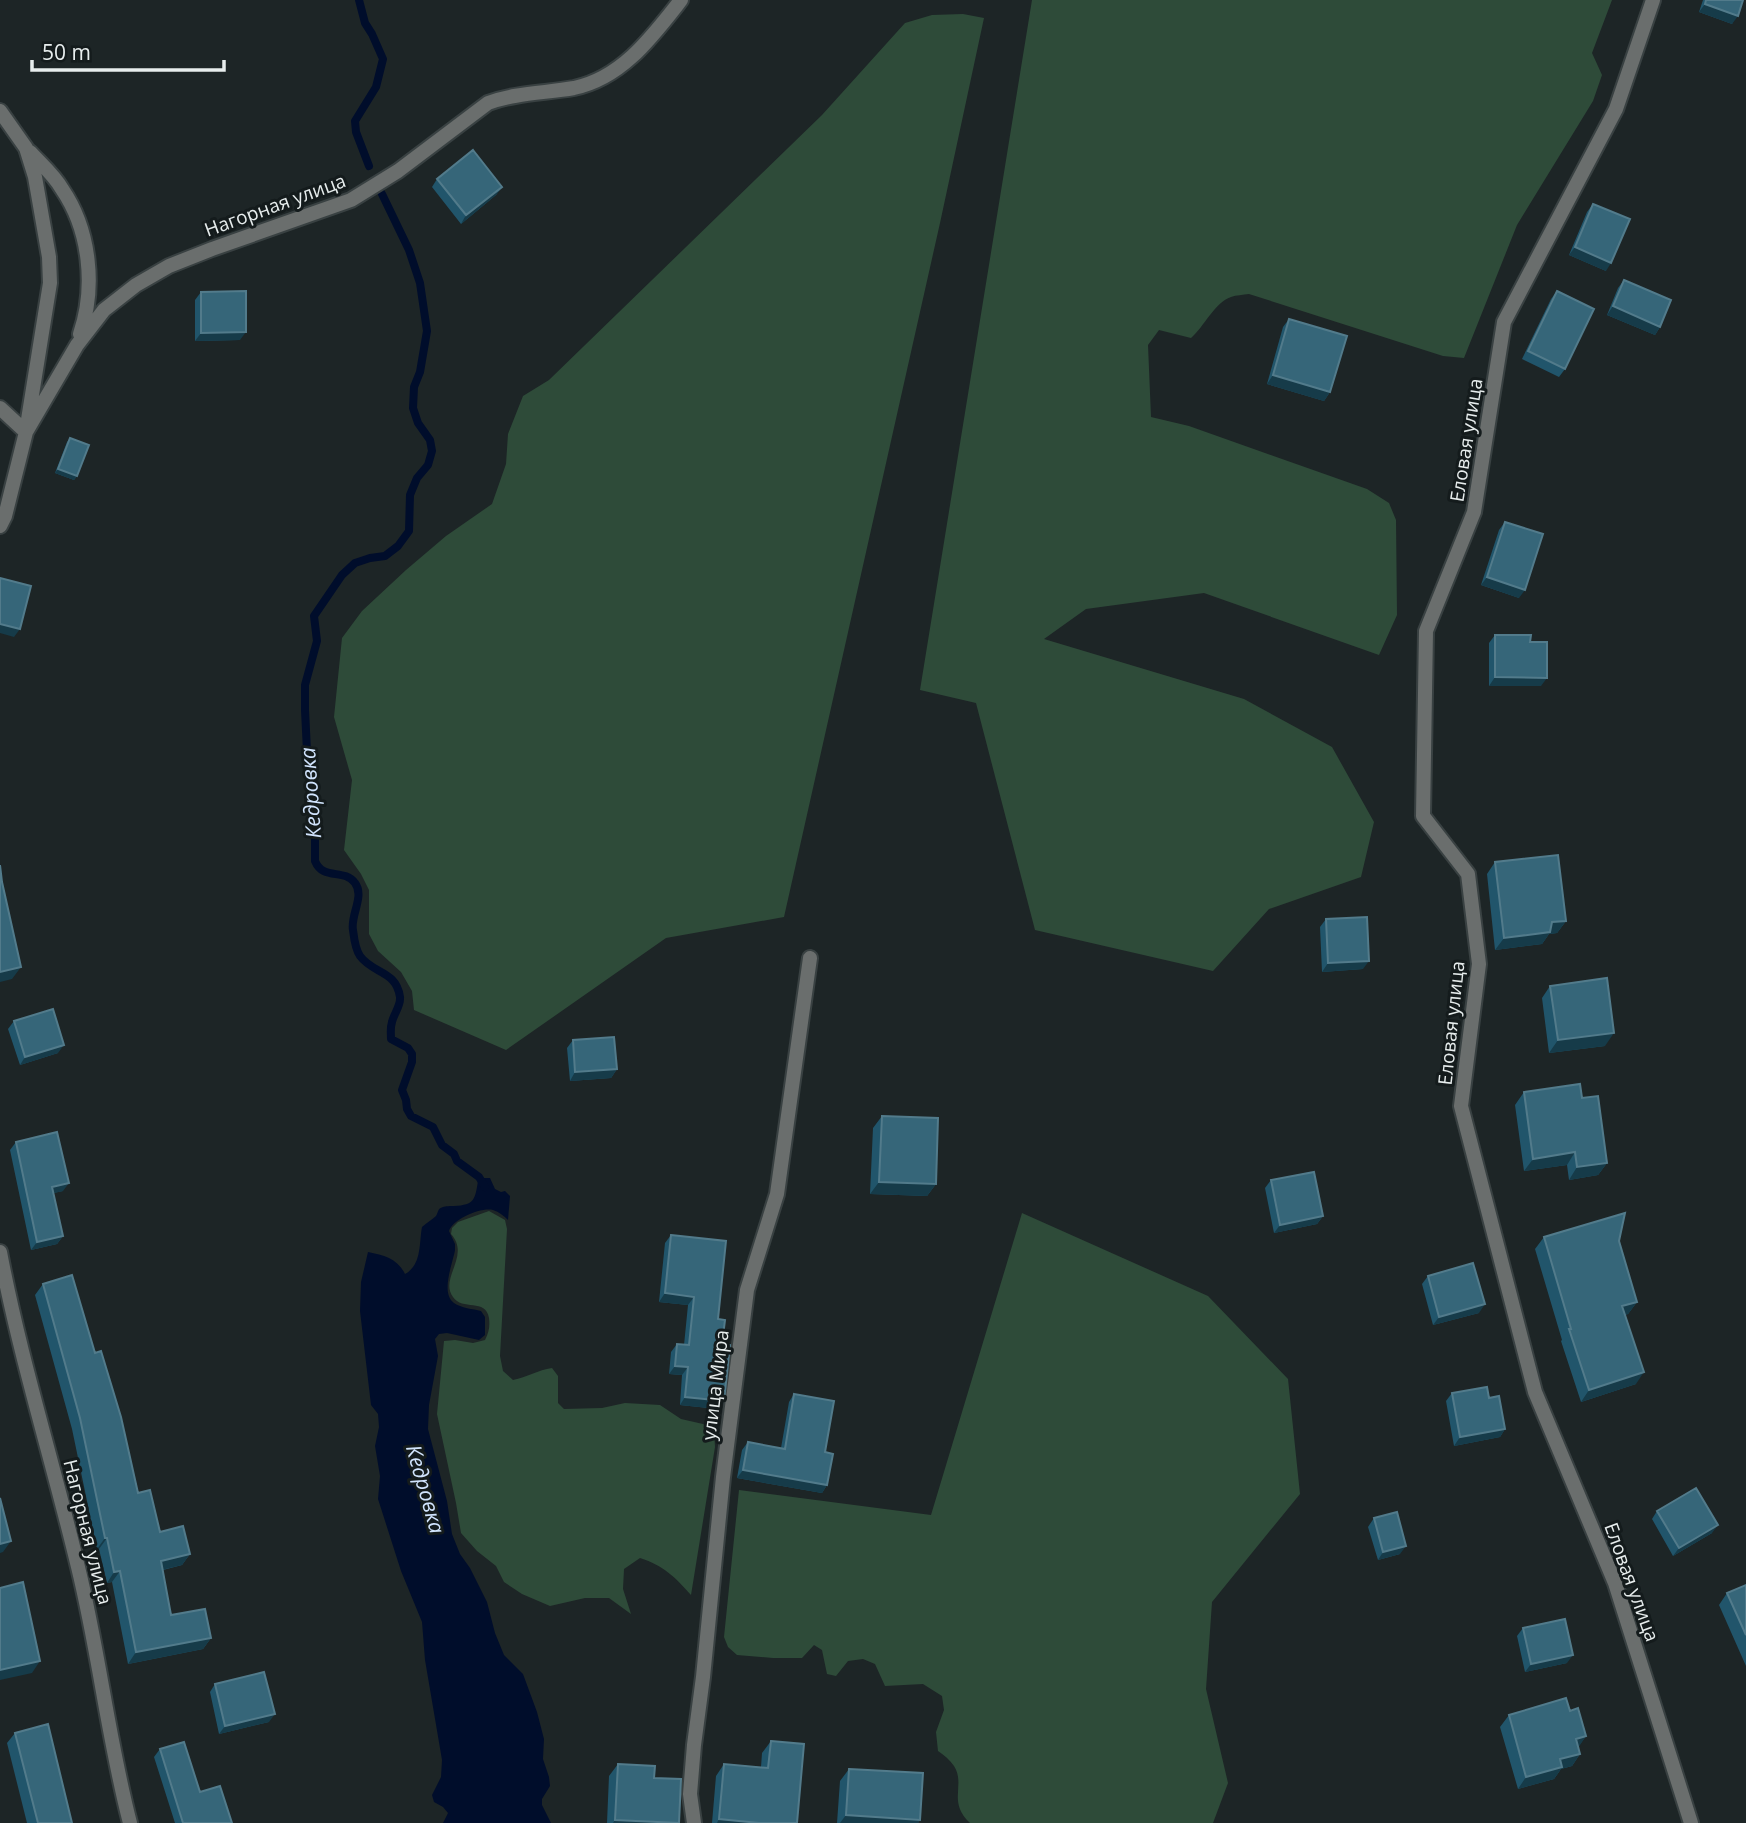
<svg xmlns="http://www.w3.org/2000/svg" width="1746" height="1823" font-family="'Open Sans',sans-serif">
  <style>
    .green { fill: #2e4b39 }
    .water { fill: #000d2b }
    .lines { fill: none; stroke-linecap: round; stroke-linejoin: round }
    .stream { stroke: #000d2b; stroke-width: 8 }
    .street-casing { stroke: #394142; stroke-width: 18 }
    .street { stroke: #6a6e6d; stroke-width: 14 }
    .wall { fill: #21556b }
    .shaded-wall { fill: #163b49 }
    .building { fill: #366679; stroke: #527b8b; stroke-width: 2 }
    .labels { text-anchor: middle; dominant-baseline: central; stroke-width: 6; stroke-linejoin: round; paint-order: stroke }
    .street-label { font-size: 19px; fill: #e7eded; stroke: #141b1c }
    .water-label { font-size: 21px; font-style: italic; fill: #d1e4fd; stroke: #141b1c }
  </style>
  <rect width="100%" height="100%" fill="#1d2526"/>
  <path class="green" d="M1032,0H1612L1592,53L1602,75L1593,101L1517,225L1464,358L1443,356L1249,294C1243,295 1236,295 1231,297C1215,302 1204,327 1191,338L1159,330L1148,345L1151,417L1189,426L1367,489L1389,503L1396,520L1397,615L1379,655L1204,593L1086,609L1044,639L1244,699L1332,747L1374,822L1361,877L1269,909L1213,971L1035,930L976,703L920,690Z
    M963,14L984,18L940,223L784,917L666,938L506,1050L414,1010L412,991L401,972L378,951L369,934V890L361,874L344,850L352,780L334,717L342,638L362,611L406,570L446,536L492,504L506,464L508,434L523,396L549,380L822,115L905,23L932,15Z
    M489,1211L505,1220L507,1229L500,1356L503,1371L513,1380C527,1377 538,1370 552,1368L558,1376V1403L564,1409L602,1408L625,1403L660,1405L681,1419L703,1424L714,1430L715,1447L691,1595C674,1576 664,1566 640,1558L624,1569L623,1589L631,1614L609,1598H585L550,1606L522,1594L504,1582L496,1566L477,1551L461,1533L456,1503L437,1414L444,1341L455,1340L473,1343L485,1340C489,1332 490,1327 489,1318C486,1298 462,1311 453,1297C439,1278 471,1256 451,1234L452,1228L458,1222Z
    M1022,1213L1208,1296L1288,1379L1300,1494L1212,1602L1206,1689L1228,1783L1213,1823H970C947,1802 966,1785 954,1766C950,1760 944,1755 938,1751L936,1732L944,1710L942,1696L923,1684L885,1686L875,1664L863,1659L848,1661L836,1676L827,1674L822,1650L814,1645L802,1658H773L737,1655L728,1647L724,1637L739,1490L931,1515Z"/>
  <path class="water" d="M483,1178H490L495,1189L501,1192L505,1191L510,1196L508,1220C504,1216 499,1212 493,1210C481,1207 453,1219 449,1231L455,1244V1250C453,1263 440,1293 454,1303C461,1308 473,1309 481,1311L485,1317V1335L479,1340L447,1333L439,1334L435,1339L438,1356L429,1405L428,1429L447,1501L452,1534L460,1554L470,1568L487,1602L495,1633L504,1655L523,1674L537,1712L544,1739L543,1759L549,1777L550,1786L542,1799V1805L551,1823H443L448,1813L443,1807L434,1802L432,1795L441,1777L442,1760L425,1660L422,1622L401,1571L378,1499L380,1476L375,1446L379,1427L378,1414L371,1405L360,1311L361,1282L368,1252C384,1255 398,1259 405,1274C422,1265 419,1243 422,1227C426,1223 432,1220 436,1216C439,1211 437,1209 443,1207C445,1206 451,1206 454,1206C475,1205 475,1199 478,1181Z"/>
  <g class="lines">
    <path class="stream" d="M359,0L365,23L372,34L383,59L376,87L355,121L356,132L369,166
      M382,194L409,250L420,283L427,331L420,372L414,387L413,408L418,423L430,440L432,451L428,465L417,478L410,495L409,531L398,546L385,556L370,558L355,563L342,575L314,616L317,641L305,685V710L307,751L315,815V861C323,881 344,868 355,883C365,896 350,916 353,930C354,938 355,949 360,956C373,974 396,970 400,997C401,1006 394,1013 392,1022C390,1028 391,1033 391,1039L408,1048L412,1054V1062L402,1090L406,1100L407,1109L411,1116L433,1127L442,1145L454,1154L457,1161L479,1177L485,1187"/>
    <defs>
      <path id="street" d="M1653,0L1616,109L1504,322L1474,512L1426,631L1423,816L1468,874L1479,964L1461,1106L1535,1392L1615,1583L1691,1823
        M0,111L26,148L35,177L49,257L50,283L26,432L5,516L0,526
        M30,152C41,164 54,175 62,189C90,230 96,287 80,334
        M0,408L26,432L77,345L104,310L136,285L169,266L212,249L351,200L398,171L488,103C515,93 545,93 574,88C622,78 652,37 681,0
        M0,1252C20,1358 53,1462 78,1567C99,1652 108,1739 130,1823
        M694,1823L690,1794L694,1745L703,1677L723,1477L747,1290L777,1194L810,958"/>
    </defs>
    <use href="#street" class="street-casing"/>
    <use href="#street" class="street"/>
  </g>
  <path class="wall" d="M1703,0H1743L1732,24L1699,12Z
    M437,179L502,187L496,195L461,224L432,187Z
    M1593,204L1606,271L1569,255L1587,212Z
    M1624,280L1660,327L1655,335L1607,315L1618,288Z
    M1557,291L1565,369L1559,377L1522,359L1551,299Z
    M201,292L240,340L195,341V300Z
    M1289,319L1330,392L1324,401L1267,384L1283,327Z
    M70,438L77,476L74,480L55,473L67,442Z
    M1505,522L1519,598L1481,585L1499,530Z
    M1495,635L1530,642L1541,686H1489V643Z
    M1495,862L1566,921L1557,933L1549,934L1542,944L1495,950L1487,874Z
    M1326,919L1363,969L1322,972L1320,927Z
    M1550,986L1605,1046L1549,1053L1542,998Z
    M14,1021L58,1053L20,1065L8,1029Z
    M573,1040L617,1069L611,1078L570,1081L567,1048Z
    M1524,1092L1582,1098L1607,1163L1598,1175L1569,1180L1567,1165L1524,1171L1515,1105Z
    M882,1116L936,1184L927,1196L870,1194L873,1128Z
    M16,1142L63,1191L53,1193L63,1236L57,1244L31,1250L10,1150Z
    M1271,1180L1323,1216L1317,1224L1274,1233L1265,1188Z
    M671,1235L718,1319L722,1344L718,1409L680,1405L682,1375L669,1374L671,1352L677,1344L684,1345L688,1305L659,1302L665,1243Z
    M1544,1237L1619,1241L1637,1302L1628,1314L1625,1315L1636,1384L1581,1402L1561,1341L1562,1340L1535,1249Z
    M1428,1276L1479,1313L1433,1325L1422,1284Z
    M43,1284L95,1353L138,1493L160,1532L190,1554L182,1565L163,1570L171,1615L211,1638L203,1649L128,1664L112,1582L107,1583L99,1549H97L72,1429L35,1295Z
    M1452,1393L1489,1398L1505,1429L1500,1437L1454,1446L1446,1401Z
    M794,1394L825,1452L827,1485L822,1493L737,1478L742,1450L748,1442L781,1448L789,1402Z
    M1657,1511L1712,1533L1673,1556L1652,1519Z
    M1374,1518L1400,1554L1378,1560L1368,1527Z
    M1746,1585V1666L1719,1605L1727,1593Z
    M1523,1628L1567,1663L1525,1672L1517,1636Z
    M215,1684L269,1722L219,1734L210,1692Z
    M1570,1711L1586,1736L1578,1747L1580,1754L1572,1766L1561,1769L1554,1779L1518,1789L1500,1727L1509,1715Z
    M15,1733L72,1823H27L7,1743Z
    M771,1741L797,1823H712L716,1776L724,1764L761,1767L762,1753Z
    M160,1749L200,1792L232,1823H175L154,1757Z
    M618,1764L654,1778L679,1823H607L609,1776Z
    M849,1769L920,1820L918,1823H837L840,1781Z"/>
  <path class="shaded-wall" d="M1705,4L1738,16L1732,24L1699,12Z
    M502,187L496,195L461,224L466,215Z
    M1575,247L1611,263L1606,271L1569,255Z
    M1613,306L1660,327L1655,335L1607,315Z
    M246,332L240,340L195,341L201,333Z
    M1273,375L1330,392L1324,401L1267,384Z
    M58,469L77,476L74,480L55,473Z
    M1487,577L1525,590L1519,598L1481,585Z
    M0,624L20,629L14,637L0,633Z
    M1495,677L1547,678L1541,686H1489Z
    M1566,921L1557,933L1549,934L1542,944L1495,950L1504,938L1552,922Z
    M1369,961L1363,969L1322,972L1328,963Z
    M21,967L12,979L0,982V972Z
    M1614,1033L1605,1046L1549,1053L1558,1040Z
    M64,1045L58,1053L20,1065L25,1057Z
    M617,1069L611,1078L570,1081L575,1072Z
    M1575,1152L1567,1165L1524,1171L1533,1159Z
    M1607,1163L1598,1175L1569,1180L1577,1167Z
    M879,1182L936,1184L927,1196L870,1194Z
    M69,1183L63,1191L46,1195L52,1187Z
    M1323,1216L1317,1224L1274,1233L1280,1225Z
    M63,1236L57,1244L31,1250L37,1242Z
    M665,1293L694,1297L688,1305L659,1302Z
    M1637,1302L1628,1314L1614,1318L1622,1306Z
    M1485,1304L1479,1313L1433,1325L1439,1317Z
    M675,1366L688,1367L682,1375L669,1374Z
    M1644,1372L1636,1384L1581,1402L1589,1390Z
    M685,1397L724,1401L718,1409L680,1405Z
    M1505,1429L1500,1437L1454,1446L1460,1437Z
    M743,1470L827,1485L822,1493L737,1478Z
    M1718,1525L1712,1533L1673,1556L1679,1548Z
    M105,1538H107L99,1549H97Z
    M11,1541L3,1552L0,1553V1544Z
    M1406,1546L1400,1554L1378,1560L1383,1552Z
    M190,1554L182,1565L153,1572L161,1561Z
    M120,1571L112,1582L107,1583L114,1572Z
    M211,1638L203,1649L128,1664L136,1652Z
    M1573,1655L1567,1663L1525,1672L1531,1664Z
    M40,1661L32,1673L0,1680V1670Z
    M275,1714L269,1722L219,1734L225,1726Z
    M1586,1736L1578,1748L1576,1739Z
    M1580,1754L1572,1766L1561,1769L1554,1779L1518,1789L1526,1777L1560,1759Z
    M846,1815L920,1820L918,1823H840Z
    M719,1819L759,1823H717Z
    M615,1820L664,1823H613Z"/>
  <path class="building" d="M1706,0H1743L1738,16L1705,4Z
    M473,150L502,187L466,215L437,179Z
    M1593,204L1630,219L1611,263L1575,247Z
    M1624,280L1671,300L1660,327L1613,306Z
    M246,291V332L201,333V292Z
    M1557,291L1594,309L1565,369L1528,351Z
    M1289,319L1347,336L1330,392L1273,375Z
    M70,438L89,445L77,476L58,469Z
    M1505,522L1543,534L1525,590L1487,577Z
    M0,578L31,586L20,629L0,624Z
    M1495,635H1531L1530,642H1547V678L1495,677Z
    M1558,855L1566,921L1552,922L1550,932L1504,938L1495,862Z
    M0,865L2,882L21,967L0,972Z
    M1367,917L1369,961L1328,963L1326,919Z
    M1607,978L1614,1033L1558,1040L1550,986Z
    M53,1009L64,1045L25,1057L14,1021Z
    M614,1037L617,1069L575,1072L573,1040Z
    M1580,1084L1582,1098L1598,1096L1607,1163L1577,1167L1575,1152L1533,1159L1524,1092Z
    M882,1116L938,1118L936,1184L879,1182Z
    M57,1132L69,1183L52,1187L63,1236L37,1242L16,1142Z
    M1314,1172L1323,1216L1280,1225L1271,1180Z
    M1625,1213L1619,1241L1637,1302L1622,1306L1644,1372L1589,1390L1569,1329H1571L1544,1237Z
    M671,1235L726,1241L718,1319L725,1320L722,1344L730,1345L724,1401L685,1397L688,1367L675,1366L677,1344L689,1345L694,1297L665,1293Z
    M1473,1263L1485,1304L1439,1317L1428,1276Z
    M72,1275L95,1353L101,1351L121,1417L138,1493L150,1490L160,1532L183,1526L190,1554L161,1561L171,1615L205,1609L211,1638L136,1652L120,1571L114,1572L107,1538H105L80,1418L43,1284Z
    M1487,1387L1489,1398L1499,1396L1505,1429L1460,1437L1452,1393Z
    M794,1394L834,1401L825,1452L833,1454L827,1485L743,1470L748,1442L785,1449Z
    M1696,1488L1718,1525L1679,1548L1657,1511Z
    M0,1498L11,1541L0,1544Z
    M1397,1512L1406,1546L1383,1552L1374,1518Z
    M23,1582L40,1661L0,1670V1588Z
    M1746,1585V1635L1727,1593Z
    M1565,1619L1573,1655L1531,1664L1523,1628Z
    M264,1672L275,1714L225,1726L215,1684Z
    M1566,1698L1570,1711L1578,1708L1586,1736L1576,1739L1580,1754L1560,1759L1562,1767L1526,1777L1509,1715Z
    M48,1724L72,1823H38L15,1733Z
    M771,1741L804,1744L797,1823H759L719,1819L724,1764L768,1768Z
    M184,1742L200,1792L220,1786L232,1823H183L160,1749Z
    M618,1764L655,1766L654,1778L681,1779L679,1823L615,1820Z
    M849,1769L923,1773L920,1820L846,1815Z"/>
  <g class="labels">
    <g class="street-label">
      <text transform="translate(275 205) rotate(-20)">Нагорная улица</text>
      <text transform="translate(1466 440) rotate(-81)">Еловая улица</text>
      <text transform="translate(1451 1023) rotate(-84)">Еловая улица</text>
      <text transform="translate(715 1385) rotate(-83)">улица Мира</text>
      <text transform="translate(88 1532) rotate(76)">Нагорная улица</text>
      <text transform="translate(1632 1582) rotate(70)">Еловая улица</text>
    </g>
    <g class="water-label">
      <text transform="translate(310 793) rotate(-94)">Кедровка</text>
      <text transform="translate(426 1489) rotate(74)">Кедровка</text>
    </g>
  </g>
  <path d="M32 60v10h192v-10" fill="none" stroke="#e7eded" stroke-width="3.5"/>
  <text x="42" y="60" font-size="21" fill="#e7eded" stroke="#141b1c" stroke-width="5" paint-order="stroke">50 m</text>
</svg>
